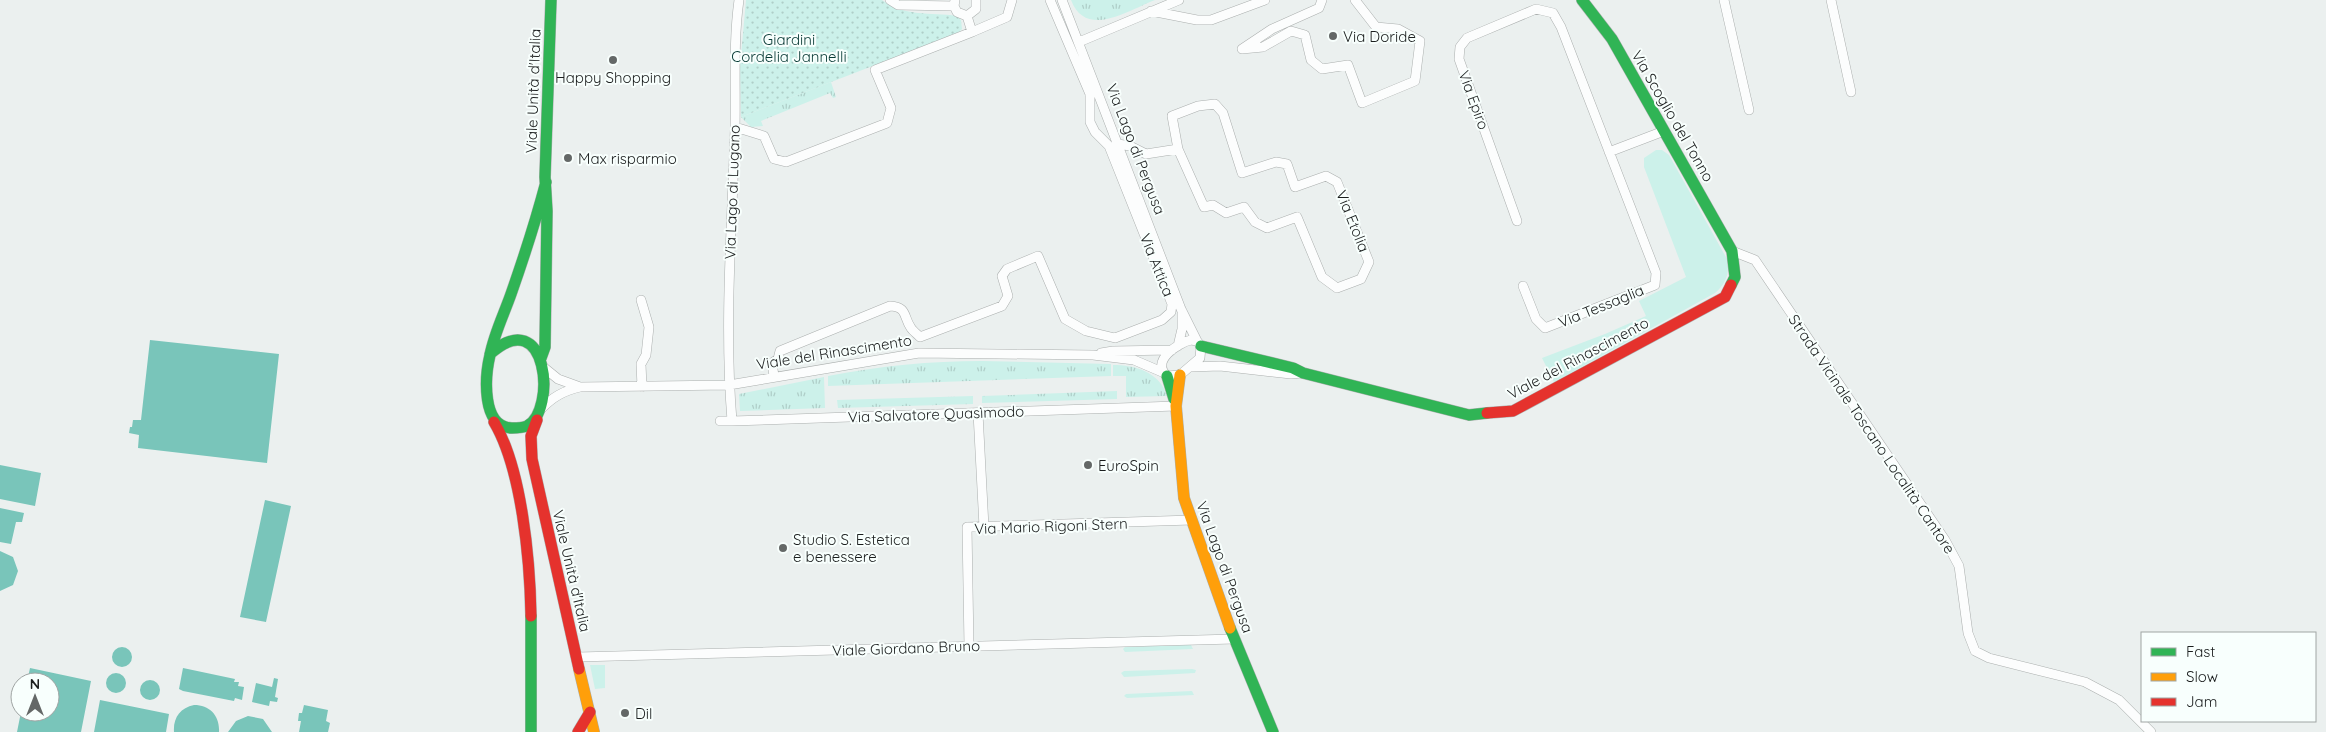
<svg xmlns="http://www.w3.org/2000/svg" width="2326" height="732" font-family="Quicksand,sans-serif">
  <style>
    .grass { fill: url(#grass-tufts) }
    .park { fill: url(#park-dots) }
    .garden { fill: #ccf1ea }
    .water { fill: #79c5ba }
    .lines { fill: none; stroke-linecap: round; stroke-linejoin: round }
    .street-casing { stroke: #abafae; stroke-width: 10 }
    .fast-casing { stroke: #abafae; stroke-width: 12 }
    .slow-casing { stroke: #abafae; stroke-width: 12 }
    .jam-casing { stroke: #abafae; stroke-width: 12 }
    .street { stroke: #fcfdfd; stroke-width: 9 }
    .fast { stroke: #30b455; stroke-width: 11 }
    .slow { stroke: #ff9f0a; stroke-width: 11 }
    .jam { stroke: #e5322d; stroke-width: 11 }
    .poi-dot { fill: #646867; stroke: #f8fffd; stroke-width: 2 }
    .labels { text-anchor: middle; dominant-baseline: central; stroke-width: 4; stroke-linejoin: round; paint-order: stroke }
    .poi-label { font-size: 15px; fill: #1b1e1e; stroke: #f8fffd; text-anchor: start }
    .park-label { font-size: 15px; fill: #073934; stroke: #f8fffd }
    .street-label { font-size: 15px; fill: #1b1e1e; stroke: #f8fffd }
  </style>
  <defs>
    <pattern id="grass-tufts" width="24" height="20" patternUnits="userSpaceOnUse" patternTransform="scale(1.25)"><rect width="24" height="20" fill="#ccf1ea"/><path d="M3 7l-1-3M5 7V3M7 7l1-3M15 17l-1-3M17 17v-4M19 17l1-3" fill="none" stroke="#afcec8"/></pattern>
    <pattern id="park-dots" width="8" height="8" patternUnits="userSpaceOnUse" patternTransform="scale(1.25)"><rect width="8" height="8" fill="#ccf1ea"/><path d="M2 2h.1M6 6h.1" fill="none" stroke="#afcec8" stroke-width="1.8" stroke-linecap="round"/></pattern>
  </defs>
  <rect width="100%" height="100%" fill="#ebf0ef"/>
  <path class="grass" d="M1071,0H1155C1127,11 1086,39 1071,0Z
    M831,82L836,97L833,98L830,93L761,121L763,126L751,127L741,117Z
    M982,361L1111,364V376L828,386V376C880,366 930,361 982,361Z
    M1113,365C1135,365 1160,372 1167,396L1126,397V376H1113Z
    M824,377L825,408L740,411L739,394Z
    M1117,391V399L982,403V396Z
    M973,396V404L838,408L837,400Z"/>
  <path class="park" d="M746,0H882C905,17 930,12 957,16L961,20L962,29L958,33L741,117L740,67Z"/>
  <path class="garden" d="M1656,150H1662L1669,155L1727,259C1730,273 1726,284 1715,293L1554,382L1542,358L1605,334L1646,316L1639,301L1686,277L1644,167V158Z
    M1191,645L1193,649L1125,652L1123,649L1125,647Z
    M590,665H605V688L595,689Z
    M1192,669L1196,670L1195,673L1124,677L1121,673L1124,671Z
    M1192,691L1194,695L1127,698L1124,696L1126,694Z"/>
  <path class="water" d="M150,340L279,354L267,463L138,448L139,435L129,433L130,427H132L133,420H141Z
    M0,465L41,473L35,506L0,499Z
    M265,500L291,506L266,622L240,617Z
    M0,508L24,513L22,522H16L11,544L0,542Z
    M0,551L13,557L18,571L13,585L0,591Z
    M112 657a10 10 0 1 1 20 0a10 10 0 1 1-20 0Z
    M30,668L91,681L81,732H17L21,712H50V682H27Z
    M183,668L235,679L234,682H239L238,686L244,687L242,700L235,698L234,701L183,691L179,689Z
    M106 683a10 10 0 1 1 20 0a10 10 0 1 1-20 0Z
    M274,678L278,679L275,697L278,698L277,702L270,701L269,706L252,702L256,683L272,687Z
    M140 690a10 10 0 1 1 20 0a10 10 0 1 1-20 0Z
    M100,700L169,714L166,732H94Z
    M194,705C210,705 220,716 219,732H174C173,718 180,708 194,705Z
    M304,705L328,710L326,721L330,723L328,732H299L301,721H298L299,713H302Z
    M248,716L263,719L272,732H228L236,721Z"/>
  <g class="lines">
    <defs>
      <path id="street" d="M739,0C733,43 736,86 735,129C732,226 724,324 732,421L1176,406
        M890,0L898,5L954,6
        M955,0L954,6L957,12L967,16L976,9V0
        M1062,0L1181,309L1197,341
        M1322,0L1319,8L1272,29L1242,49L1263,47L1291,31L1305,35L1311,60L1322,69L1348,65L1362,103L1415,81L1420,41L1398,29L1376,27L1355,0
        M1724,0L1749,110
        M1831,0L1851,92
        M1151,11L1197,20H1211L1265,0
        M972,32L1007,17L1012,0
        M1079,42L1179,0
        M735,127L764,136L774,159L786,162L887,123L891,108L875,70L972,32L967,16
        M1118,144L1130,146L1146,154L1178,149L1204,207L1213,205L1226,213L1244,207L1255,222L1267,228L1297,217L1322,277L1337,288L1361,279L1369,262L1337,182L1326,176L1295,187L1287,164L1276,162L1242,173L1223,113L1215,104L1198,106L1172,116L1178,149
        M1609,152L1664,131
        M1517,221L1459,59L1460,47L1467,38L1536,9L1553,13L1561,27L1656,273L1655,285L1545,328L1536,319L1523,286
        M1732,251L1755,260L1945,540L1959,566L1968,633L1975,651L1989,658L2085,682L2119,700L2151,732
        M641,300L649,327L646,355L641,364L642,387
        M1191,340L1197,341L1201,346L1200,358L1180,375L1167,376C1150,361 1178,343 1191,340Z
        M1178,346L1182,329V311
        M1101,353L1113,351L1172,350
        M542,366L558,379L580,387
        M1191,367L1220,366L1291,374L1302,373
        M774,376L772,363L778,359L780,351L890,306C908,307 903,317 911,328C913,331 917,334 920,337L1002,306L1008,296L1002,276L1007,269L1038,256L1065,319L1086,331L1115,338L1162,320L1171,312L1172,304L1109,146L1095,132L1090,122V94L1050,0
        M541,409C553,397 563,391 580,387L729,385L919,353L1093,355L1134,360L1162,372
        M978,413L984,527
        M720,421H732
        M969,647L967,527L1192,520
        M578,657L1234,639"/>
      <path id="fast" d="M1582,0L1612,39L1732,251L1735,277L1731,285
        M1201,346L1293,368L1303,373L1469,415L1487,413
        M490,354C548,302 557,411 527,426C522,428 517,428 512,428C481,428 485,376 490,355C494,334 504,314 511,294C524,257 536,220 546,182
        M541,358L545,347L547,211L545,177L551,0
        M1167,376L1174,399
        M1230,628L1273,732
        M531,732V616"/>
      <path id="slow" d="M1180,375L1176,406L1184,498L1230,628
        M579,669L594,732"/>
      <path id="jam" d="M1487,413L1513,411L1725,297L1731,285
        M537,420L531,436L532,459L579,669
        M494,422C522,469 530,561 531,616
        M578,732L590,712"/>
    </defs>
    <use href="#street" class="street-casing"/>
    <use href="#fast" class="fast-casing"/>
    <use href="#slow" class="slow-casing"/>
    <use href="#jam" class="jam-casing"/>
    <use href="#street" class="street"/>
    <use href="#fast" class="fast"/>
    <use href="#slow" class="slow"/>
    <use href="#jam" class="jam"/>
  </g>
  <g class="poi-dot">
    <circle cx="1333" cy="36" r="5"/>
    <circle cx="613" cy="60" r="5"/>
    <circle cx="568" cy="158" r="5"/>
    <circle cx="1088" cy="465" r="5"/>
    <circle cx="783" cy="548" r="5"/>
    <circle cx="625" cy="713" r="5"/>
  </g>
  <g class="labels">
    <g class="poi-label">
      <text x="1343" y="36">Via Doride</text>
      <text x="613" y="77" text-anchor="middle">Happy Shopping</text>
      <text x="578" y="158">Max risparmio</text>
      <text x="1098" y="465">EuroSpin</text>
      <text x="793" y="539">Studio S. Estetica<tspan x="793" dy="17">e benessere</tspan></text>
      <text x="635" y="713">Dil</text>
    </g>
    <g class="park-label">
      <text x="789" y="39">Giardini<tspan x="789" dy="17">Cordelia Jannelli</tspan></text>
    </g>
    <g class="street-label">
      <text transform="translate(533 91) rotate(-88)">Viale Unità d'Italia</text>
      <text transform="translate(1474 100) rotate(70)">Via Epiro</text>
      <text transform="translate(1673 116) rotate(60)">Via Scoglio del Tonno</text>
      <text transform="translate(1136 149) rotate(69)">Via Lago di Pergusa</text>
      <text transform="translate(732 192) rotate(-88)">Via Lago di Lugano</text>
      <text transform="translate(1353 221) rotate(68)">Via Etolia</text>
      <text transform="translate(1157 265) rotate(68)">Via Attica</text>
      <text transform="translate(1601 306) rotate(-22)">Via Tessaglia</text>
      <text transform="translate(834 352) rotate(-9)">Viale del Rinascimento</text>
      <text transform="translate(1578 358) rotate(-28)">Viale del Rinascimento</text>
      <text transform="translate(936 414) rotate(-2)">Via Salvatore Quasìmodo</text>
      <text transform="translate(1872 434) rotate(56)">Strada Vicinale Toscano Località Cantore</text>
      <text transform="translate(1051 526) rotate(-2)">Via Mario Rigoni Stern</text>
      <text transform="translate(1225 567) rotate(70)">Via Lago di Pergusa</text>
      <text transform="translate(572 571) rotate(77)">Viale Unità d'Italia</text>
      <text transform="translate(906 648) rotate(-2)">Viale Giordano Bruno</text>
    </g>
  </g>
  <rect x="2141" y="632" width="175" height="90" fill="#f8fffd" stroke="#a0a5a4"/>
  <rect x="2151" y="648" width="25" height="8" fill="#30b455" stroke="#a0a5a4"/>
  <text x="2186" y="657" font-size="15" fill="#1b1e1e">Fast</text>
  <rect x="2151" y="673" width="25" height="8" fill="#ff9f0a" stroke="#a0a5a4"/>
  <text x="2186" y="682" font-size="15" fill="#1b1e1e">Slow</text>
  <rect x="2151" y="698" width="25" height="8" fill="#e5322d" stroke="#a0a5a4"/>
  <text x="2186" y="707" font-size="15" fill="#1b1e1e">Jam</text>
  <g transform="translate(35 697)"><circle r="24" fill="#f8fffd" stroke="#a0a5a4"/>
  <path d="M0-4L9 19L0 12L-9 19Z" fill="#646867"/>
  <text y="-8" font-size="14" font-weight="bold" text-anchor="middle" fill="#1b1e1e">N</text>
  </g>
</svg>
